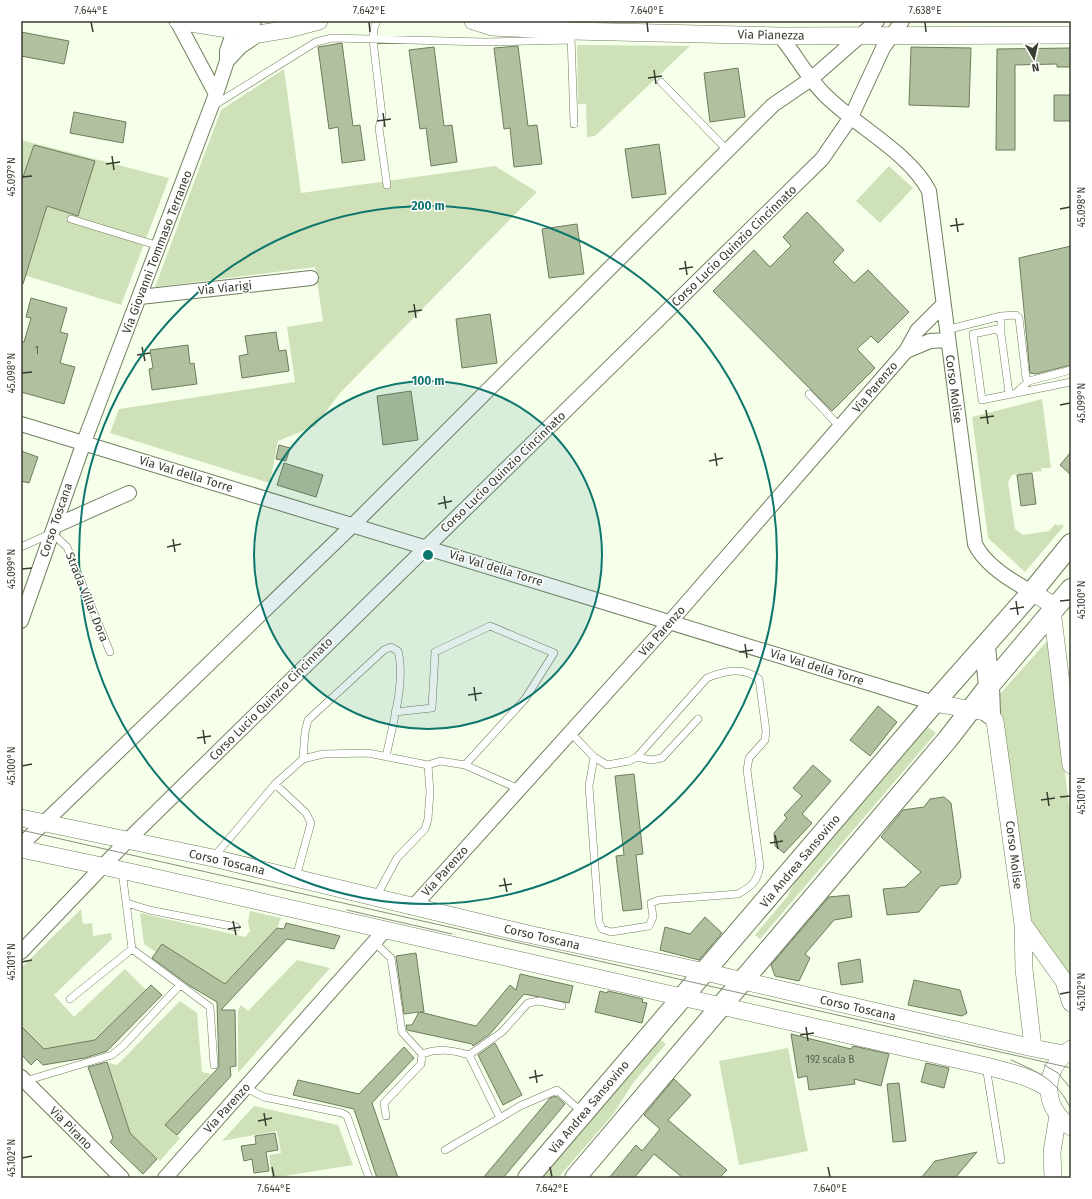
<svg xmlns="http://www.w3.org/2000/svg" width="1092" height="1199" viewBox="0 0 1092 1199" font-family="'Fira Sans',sans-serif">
  <rect width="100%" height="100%" fill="#f5ffea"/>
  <path fill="#cfe1b8" d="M 577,45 L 690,46 L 595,136 L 587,137 L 586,104 L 578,104 Z
    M 284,69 L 301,193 L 495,166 L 537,192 L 340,393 L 315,426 L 278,441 L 270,483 L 110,433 L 119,409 L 295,382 L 287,327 L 323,321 L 315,267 L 155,287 L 221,110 Z
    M 21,140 L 169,178 L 121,305 L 21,274 Z
    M 889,166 L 913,188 L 880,223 L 856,201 Z
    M 1042,399 L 1051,468 L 1041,468 L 1042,471 L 1012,475 L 1008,482 L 1015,529 L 1023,535 L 1049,531 L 1055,524 L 1059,526 L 1061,524 L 1064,526 L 1025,572 L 988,538 L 972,417 Z
    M 1048,640 L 1071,821 L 1071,979 L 1027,924 L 998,696 Z
    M 925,725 L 936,733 L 760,939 L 755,935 L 787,897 L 798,876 Z
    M 81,909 L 83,924 L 92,923 L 93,936 L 111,933 L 112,939 L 54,995 L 74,1017 L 125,969 L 146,990 L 95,1040 L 44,1049 L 21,1026 L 21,968 Z
    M 250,911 L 281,918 L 277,928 L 225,984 L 162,944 L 156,952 L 144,944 L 140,913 L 245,937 L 250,931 L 248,922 Z
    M 297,960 L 330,968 L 238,1073 L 238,1010 L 241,1005 L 248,1011 Z
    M 180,1001 L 197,1013 L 202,1072 L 211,1074 L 166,1125 L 180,1138 L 160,1161 L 130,1133 L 108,1063 L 117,1065 Z
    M 659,1039 L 666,1044 L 633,1083 L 614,1113 L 558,1178 L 541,1178 Z
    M 788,1048 L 808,1151 L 739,1165 L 719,1061 Z
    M 254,1106 L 338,1125 L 353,1165 L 272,1178 L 269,1155 L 281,1153 L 277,1131 L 222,1141 Z"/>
  <path fill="#b1c09f" stroke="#6e7c5c" d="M 21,32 L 69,41 L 64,64 L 21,56 Z
    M 342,43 L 353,126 L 360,125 L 365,160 L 342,163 L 338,127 L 329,129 L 318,47 Z
    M 518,46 L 528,126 L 537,125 L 542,164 L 514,167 L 510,128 L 504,129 L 494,48 Z
    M 434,47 L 444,126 L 452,125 L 457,162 L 431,166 L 426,128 L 420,129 L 409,50 Z
    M 911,47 L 971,48 L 969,107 L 909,105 Z
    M 1071,48 L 1071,67 L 1057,67 L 1057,64 L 1015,65 L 1015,150 L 996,150 L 997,49 Z
    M 738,68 L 745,117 L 710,122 L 704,73 Z
    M 1054,95 L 1071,95 L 1071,121 L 1054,121 Z
    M 74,112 L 126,122 L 123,143 L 70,133 Z
    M 659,144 L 666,194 L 632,198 L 625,149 Z
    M 34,145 L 95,161 L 78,216 L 47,206 L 23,284 L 21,284 L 21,183 Z
    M 807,212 L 844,250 L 833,262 L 854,283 L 868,270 L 909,312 L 878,343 L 871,336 L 857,349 L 875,368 L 832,411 L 713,291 L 754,250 L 770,267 L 791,246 L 783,237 Z
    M 577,224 L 584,274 L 549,278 L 542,229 Z
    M 1071,246 L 1071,365 L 1036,374 L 1030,373 L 1019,258 Z
    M 31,298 L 67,308 L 60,332 L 68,334 L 60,363 L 75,367 L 64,404 L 21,392 L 21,341 L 24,342 L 31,318 L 26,317 Z
    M 490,314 L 497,363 L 462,368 L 456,319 Z
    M 276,332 L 279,351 L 286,350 L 289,371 L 242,378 L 239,356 L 248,354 L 245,336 Z
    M 188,345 L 190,364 L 194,363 L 197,384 L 152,390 L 149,369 L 153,368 L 150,350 Z
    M 411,391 L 418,440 L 383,445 L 377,396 Z
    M 279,445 L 290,448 L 286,461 L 276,459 Z
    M 21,451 L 38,457 L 29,483 L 21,481 Z
    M 1071,452 L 1071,475 L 1060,465 Z
    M 284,463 L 323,475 L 316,497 L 277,485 Z
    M 1032,473 L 1036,504 L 1021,506 L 1017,475 Z
    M 878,706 L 897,722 L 870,756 L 850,740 Z
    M 813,765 L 831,781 L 802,814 L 812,823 L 784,853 L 775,846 L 774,833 L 787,818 L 784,815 L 802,796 L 793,788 Z
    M 634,774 L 643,854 L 636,855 L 642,909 L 623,911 L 616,856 L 624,855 L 615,776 Z
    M 944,797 L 951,803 L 961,877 L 957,884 L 940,886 L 919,912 L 887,915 L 883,889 L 905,887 L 921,872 L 881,837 L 903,810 L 924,807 L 930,799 Z
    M 849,895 L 852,917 L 834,920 L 805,954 L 810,958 L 799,981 L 775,976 L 771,965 L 829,897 Z
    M 705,917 L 722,933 L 699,960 L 660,950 L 665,927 L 690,934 Z
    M 286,923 L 340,936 L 334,949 L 287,939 L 221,1010 L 235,1010 L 236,1066 L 230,1067 L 231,1076 L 177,1135 L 165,1125 L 219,1067 L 217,1002 L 190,986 L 152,958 L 162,944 L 225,984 L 277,928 L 284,929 Z
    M 416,953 L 424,1012 L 420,1012 L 476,1026 L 510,985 L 516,990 L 520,974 L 573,986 L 569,1003 L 524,994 L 490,1034 L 473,1046 L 472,1044 L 407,1030 L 406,1025 L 412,1025 L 419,1012 L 404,1014 L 396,956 Z
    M 860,959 L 863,982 L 841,985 L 838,963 Z
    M 914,980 L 960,990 L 967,1013 L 962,1016 L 908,1005 Z
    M 151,985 L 162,995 L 107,1051 L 85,1058 L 43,1065 L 37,1059 L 31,1065 L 21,1054 L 21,1026 L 44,1049 L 95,1040 Z
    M 600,991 L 607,993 L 608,991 L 643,999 L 642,1002 L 647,1003 L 642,1023 L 595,1012 Z
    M 791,1034 L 851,1049 L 853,1046 L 889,1054 L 881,1086 L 854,1079 L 855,1084 L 809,1090 L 807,1076 L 798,1078 Z
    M 495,1043 L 522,1095 L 503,1105 L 478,1055 Z
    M 404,1047 L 414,1058 L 372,1103 L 398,1178 L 377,1178 L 354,1109 L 293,1095 L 298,1080 L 359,1094 Z
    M 107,1062 L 130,1133 L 157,1159 L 143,1174 L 110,1142 L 113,1138 L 88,1067 Z
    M 926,1063 L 949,1068 L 944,1088 L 921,1082 Z
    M 674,1079 L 691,1095 L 668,1120 L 727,1170 L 719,1178 L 683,1178 L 654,1154 L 634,1178 L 609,1178 L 636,1145 L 642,1151 L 660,1129 L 644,1115 Z
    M 899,1083 L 906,1141 L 893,1142 L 887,1084 Z
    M 556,1096 L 565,1104 L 503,1178 L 483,1178 L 550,1098 Z
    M 275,1133 L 278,1150 L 266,1152 L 269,1171 L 254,1173 L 252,1159 L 244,1161 L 241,1146 L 256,1144 L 255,1136 Z
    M 977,1152 L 955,1178 L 921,1178 L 935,1161 Z"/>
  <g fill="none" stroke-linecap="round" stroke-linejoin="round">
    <g stroke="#707e5e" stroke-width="8">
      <path id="service" d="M 377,21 L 374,28 L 373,40 L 382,116 L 379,128 L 387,185
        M 571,36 L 574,124
        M 661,82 L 728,151
        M 213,106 L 303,50 L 316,42 L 332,38 L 485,42 L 571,40
        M 71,219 L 159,246
        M 1001,316 L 1001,334 L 1009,393
        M 946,330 L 1001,316 L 1016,315 L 1019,318 L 1026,378 L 1029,381
        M 1001,334 L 997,329 L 973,334 L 982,400 L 1071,382
        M 1018,391 L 1029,381 L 1071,370
        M 809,394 L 840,427
        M 21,547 L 52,533 L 67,547 L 110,652
        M 395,712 L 432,708 L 435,652 L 490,626 L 554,653 L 525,699 L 465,765 L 519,789
        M 570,732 L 594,757 L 589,786 L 599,922 L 602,929 L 611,932 L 649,926 L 653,917 L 651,903 L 659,900 L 738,894 C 752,886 757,882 760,866 L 747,770 L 749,758 L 765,740 L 766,731 L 759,679 C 743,666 724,671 707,678 L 637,757 L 629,761 L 607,765 L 594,757
        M 637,757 L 651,760 L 662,758 L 698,719
        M 303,759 L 305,732 L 308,720 L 384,650 L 391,647 L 398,651 C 406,682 392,726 386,757
        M 428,765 L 440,761 L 465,765
        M 275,784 L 306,813 L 311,823 L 296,877
        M 213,858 L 275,784 L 303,759 L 323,754 L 368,753 L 428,765 L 430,792 L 428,819 L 425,829 L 397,858 L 376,897
        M 127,903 L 149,910 L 236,927
        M 374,942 L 391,958 L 402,1032 L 422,1054 L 421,1064 L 384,1103 L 386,1116
        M 132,949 L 210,1007 L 214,1065
        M 70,999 L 132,949 L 122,871
        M 422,1054 C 439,1048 452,1050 469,1055 L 500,1118 L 520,1106 L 557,1090 L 583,1113
        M 469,1055 L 502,1032 L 528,1003 L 539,1001 L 562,1006
        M 986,1066 L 1001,1160
        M 25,1081 L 112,1055 L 123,1046 L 180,985
        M 246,1088 L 264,1097 L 342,1113 L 347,1116 L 369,1178
        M 445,1150 L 500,1118"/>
    </g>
    <g stroke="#707e5e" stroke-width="16">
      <path id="minor" d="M 177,21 L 216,94
        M 780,36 C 796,55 807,77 824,94 C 854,125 910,153 929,191 L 975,544 C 985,565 1011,581 1032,592
        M 227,61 L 240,47 L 259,34
        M 140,297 L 311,278
        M 906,351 L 930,341 L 948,340
        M 21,424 L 934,703
        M 55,526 L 129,493
        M 21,621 L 84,442 L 216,94 L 227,61 L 227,51 L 234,31 L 242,22 L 254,21
        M 21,845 L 353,525 L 773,105 L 811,79 L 877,21
        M 413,907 L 670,622 L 906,351 L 917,331 L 943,305
        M 21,952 L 127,841 L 822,159 L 851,117 L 883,48 L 902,21
        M 21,1077 L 122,1178
        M 165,1178 L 385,930"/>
    </g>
    <g stroke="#707e5e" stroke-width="18">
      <path id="tertiary" d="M 178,21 L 259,34 L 289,29 L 319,21
        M 473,21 L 492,27 L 571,31 L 780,36 L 1071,35
        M 1032,592 L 1048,602 L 1052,610 L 1071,765
        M 934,703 L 985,712 L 990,714 L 995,721 L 1023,924 L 1064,981 L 1071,1003
        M 21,818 L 213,858 L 528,934 L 705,972 L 1033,1048 L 1064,1054
        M 21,849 L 130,872 L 986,1066 C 1008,1072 1030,1076 1049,1089
        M 1023,924 L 1024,969 L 1033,1048
        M 1071,1049 C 1042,1070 1041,1106 1071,1127
        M 1053,1178 L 1052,1152 L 1058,1115"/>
    </g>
    <g stroke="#707e5e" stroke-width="22">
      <path id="secondary" d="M 985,647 L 989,686 L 990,714
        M 528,1178 L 934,703 L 1032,592 L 1071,544
        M 575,1178 L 948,739 L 989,686 L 1071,589"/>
    </g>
    <use href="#service" stroke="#fff" stroke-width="7"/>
    <use href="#minor" stroke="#fff" stroke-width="14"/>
    <use href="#tertiary" stroke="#fff" stroke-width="17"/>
    <use href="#secondary" stroke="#fff" stroke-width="20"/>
    <path stroke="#89907f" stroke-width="1" d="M 21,830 L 1071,1068
      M 347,910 L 452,934
      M 1011,1060 C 1040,1073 1056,1079 1071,1109
      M 1044,1065 L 1058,1073 L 1071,1089"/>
  </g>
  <path fill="none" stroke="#373d2f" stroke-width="1.5" d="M 91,22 L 93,32M 369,22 L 370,32M 647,22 L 648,32M 925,22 L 926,32M 654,70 L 656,84M 648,78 L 662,76M 383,113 L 385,127M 377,121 L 391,119M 112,156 L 114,170M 106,164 L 120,162M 22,177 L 32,176M 1060,209 L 1070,207M 956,218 L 958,232M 950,226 L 964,224M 685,261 L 687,275M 679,269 L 693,267M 414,304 L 416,318M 408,312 L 422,310M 142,347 L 145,361M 137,355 L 150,353M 22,373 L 32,372M 1060,405 L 1070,403M 986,410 L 988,424M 980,418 L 994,416M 715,453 L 717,466M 709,461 L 723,458M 444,496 L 446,509M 438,504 L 452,501M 173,539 L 175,552M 167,547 L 181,544M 22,569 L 32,568M 1016,601 L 1018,615M 1060,601 L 1070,600M 1010,609 L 1024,607M 745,644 L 747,658M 739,652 L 753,650M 474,687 L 476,701M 468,695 L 482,693M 203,730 L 205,744M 197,738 L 211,736M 22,766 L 32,764M 1047,792 L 1049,806M 1060,797 L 1070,796M 1041,800 L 1055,798M 775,835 L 778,849M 770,843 L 783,841M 504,878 L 507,892M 499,886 L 512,884M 233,921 L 236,935M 228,929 L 241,927M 22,962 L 32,960M 1060,994 L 1070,992M 806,1027 L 808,1041M 800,1035 L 814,1033M 535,1070 L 537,1083M 529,1078 L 543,1075M 264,1113 L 266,1126M 258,1121 L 272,1118M 22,1158 L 32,1156M 272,1167 L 274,1177M 550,1167 L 552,1177M 828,1167 L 830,1177"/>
  <circle cx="428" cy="555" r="174" fill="#0f766e" fill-opacity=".12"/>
  <g fill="none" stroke="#0f766e" stroke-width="2">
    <circle cx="428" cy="555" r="174"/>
    <circle cx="428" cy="555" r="349"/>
  </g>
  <g text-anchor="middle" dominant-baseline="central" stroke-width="3" stroke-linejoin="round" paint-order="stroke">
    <g font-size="10" fill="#565e4b">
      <text x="37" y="351">1</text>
      <text x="830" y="1060">192 scala B</text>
    </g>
    <g font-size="12" fill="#373d2f" stroke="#fff">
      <text transform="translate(771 35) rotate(1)">Via Pianezza</text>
      <text transform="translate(734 246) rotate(-44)">Corso Lucio Quinzio Cincinnato</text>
      <text transform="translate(157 252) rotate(-69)">Via Giovanni Tommaso Terraneo</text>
      <text transform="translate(225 288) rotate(-6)">Via Viarigi</text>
      <text transform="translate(875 387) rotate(-50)">Via Parenzo</text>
      <text transform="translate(954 389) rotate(83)">Corso Molise</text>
      <text transform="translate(503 472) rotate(-44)">Corso Lucio Quinzio Cincinnato</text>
      <text transform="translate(186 474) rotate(17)">Via Val della Torre</text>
      <text transform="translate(56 520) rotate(-71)">Corso Toscana</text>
      <text transform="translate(496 568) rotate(17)">Via Val della Torre</text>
      <text transform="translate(87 597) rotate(68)">Strada Villar Dora</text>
      <text transform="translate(662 631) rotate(-48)">Via Parenzo</text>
      <text transform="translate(817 667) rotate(17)">Via Val della Torre</text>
      <text transform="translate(271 699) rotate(-45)">Corso Lucio Quinzio Cincinnato</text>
      <text transform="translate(1014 855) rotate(83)">Corso Molise</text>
      <text transform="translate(800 861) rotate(-50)">Via Andrea Sansovino</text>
      <text transform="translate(227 862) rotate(13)">Corso Toscana</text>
      <text transform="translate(445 871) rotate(-48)">Via Parenzo</text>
      <text transform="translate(542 937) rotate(13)">Corso Toscana</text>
      <text transform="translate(858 1008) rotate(13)">Corso Toscana</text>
      <text transform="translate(589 1107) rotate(-50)">Via Andrea Sansovino</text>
      <text transform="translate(227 1108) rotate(-48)">Via Parenzo</text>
      <text transform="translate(71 1128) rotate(45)">Via Pirano</text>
    </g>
  </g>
  <circle cx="428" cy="555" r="6" fill="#0f766e" stroke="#fff" stroke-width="2"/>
  <g font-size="12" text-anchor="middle" font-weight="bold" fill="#0f766e" stroke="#fff" stroke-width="3" stroke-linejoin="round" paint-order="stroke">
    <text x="428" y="210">200 m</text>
    <text x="428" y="385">100 m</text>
  </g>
  <rect width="1092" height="1199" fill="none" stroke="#ffffff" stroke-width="44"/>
  <g transform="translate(1034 58) rotate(171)" stroke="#ffffff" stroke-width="3" paint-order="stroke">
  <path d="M0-3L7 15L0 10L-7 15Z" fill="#373d2f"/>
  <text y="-6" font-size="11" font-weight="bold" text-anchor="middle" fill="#373d2f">N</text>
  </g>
  <rect x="22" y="22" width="1048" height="1155" fill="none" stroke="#373d2f" stroke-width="1.5"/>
  <g font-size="10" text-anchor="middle" fill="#373d2f">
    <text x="91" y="14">7.644°E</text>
    <text x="369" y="14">7.642°E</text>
    <text x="647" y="14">7.640°E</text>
    <text x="925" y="14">7.638°E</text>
    <text transform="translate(11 177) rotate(-90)" y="4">45.097°N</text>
    <text transform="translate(1081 207) rotate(-90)" y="4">45.098°N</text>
    <text transform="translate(11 373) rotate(-90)" y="4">45.098°N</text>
    <text transform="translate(1081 403) rotate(-90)" y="4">45.099°N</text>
    <text transform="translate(11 569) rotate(-90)" y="4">45.099°N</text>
    <text transform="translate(1081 600) rotate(-90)" y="4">45.100°N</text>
    <text transform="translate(11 766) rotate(-90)" y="4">45.100°N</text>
    <text transform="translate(1081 796) rotate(-90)" y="4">45.101°N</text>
    <text transform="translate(11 962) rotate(-90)" y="4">45.101°N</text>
    <text transform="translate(1081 992) rotate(-90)" y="4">45.102°N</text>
    <text transform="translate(11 1158) rotate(-90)" y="4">45.102°N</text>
    <text x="274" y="1192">7.644°E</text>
    <text x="552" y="1192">7.642°E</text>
    <text x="830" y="1192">7.640°E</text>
  </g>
</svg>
